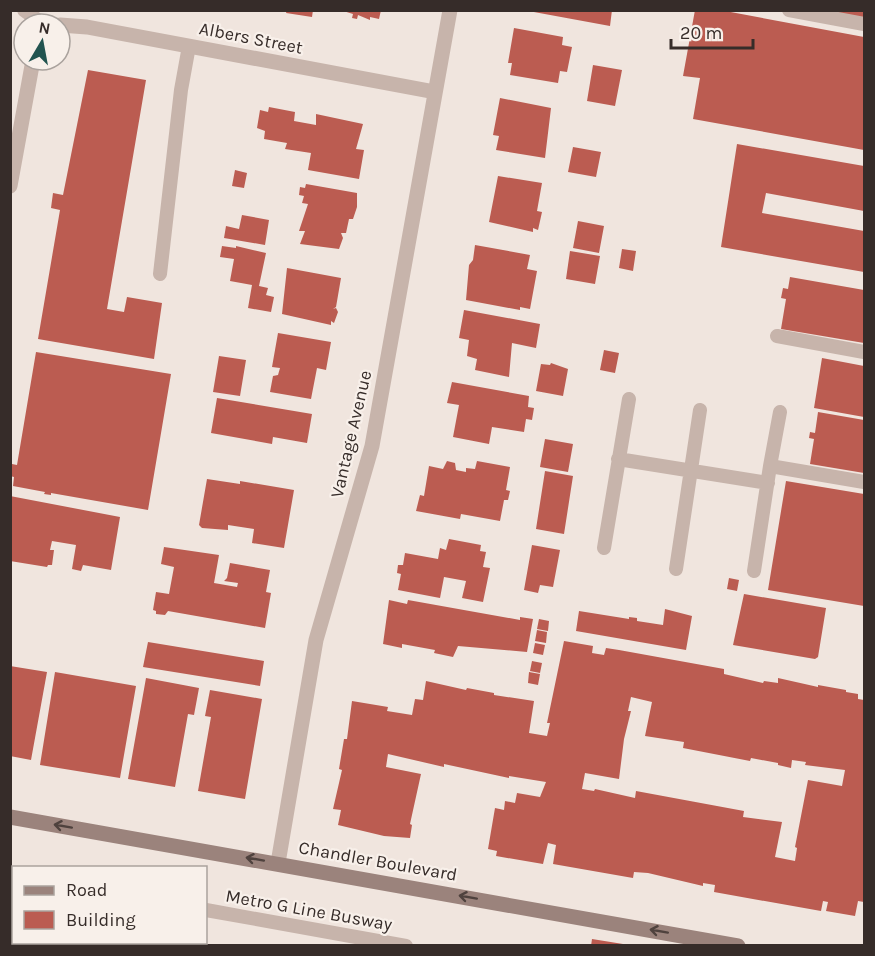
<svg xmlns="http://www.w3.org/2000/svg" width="875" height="956" viewBox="0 0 875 956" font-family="Karla,sans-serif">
  <rect width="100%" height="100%" fill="#f0e5de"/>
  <path fill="#bb5c51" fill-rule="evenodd" d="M 287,10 L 313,10 L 312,17 L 286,13 Z
    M 340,10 L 381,10 L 379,19 L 370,17 L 370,20 L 358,15 L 357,19 L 352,18 L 353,14 Z
    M 523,10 L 612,10 L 610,26 Z
    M 695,10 L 720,10 L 864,37 L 864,150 L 693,119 L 700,78 L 683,76 Z
    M 820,10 L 864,10 L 864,19 Z
    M 514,28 L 563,37 L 562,45 L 572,47 L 567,72 L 560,71 L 558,83 L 510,75 L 512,63 L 508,63 Z
    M 593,65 L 622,70 L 615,106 L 587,101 Z
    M 88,70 L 146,80 L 107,309 L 124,312 L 127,297 L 162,303 L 154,359 L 38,339 L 60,210 L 51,208 L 53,193 L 63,195 Z
    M 500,98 L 551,108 L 545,158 L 496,150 L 499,136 L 493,135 Z
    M 269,107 L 295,112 L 294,121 L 316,125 L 316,114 L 363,124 L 356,149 L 364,150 L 359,179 L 308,170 L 311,153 L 285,149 L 287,143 L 264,139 L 265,131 L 257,128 L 260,110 L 268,112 Z
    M 737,144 L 864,166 L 864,211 L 766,193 L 762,213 L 864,231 L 864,272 L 721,247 Z
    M 573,147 L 601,152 L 596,177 L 568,172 Z
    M 235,170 L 247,173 L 244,188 L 232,186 Z
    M 498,176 L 542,183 L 537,211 L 542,212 L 538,230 L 533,228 L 533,232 L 489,222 Z
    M 306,184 L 357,193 L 357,207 L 353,219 L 349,219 L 346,233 L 341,233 L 343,238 L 339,249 L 300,244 L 305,231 L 299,231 L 308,204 L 302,203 L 304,196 L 299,195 L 300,187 L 305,188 Z
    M 242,215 L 269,220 L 265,245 L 224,238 L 226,226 L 239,229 Z
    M 578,221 L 604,226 L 599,253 L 573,248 Z
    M 475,245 L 530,255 L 527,269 L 537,271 L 530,309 L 520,307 L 520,310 L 466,300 L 469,265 L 473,260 Z
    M 222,246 L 236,248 L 236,246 L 266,253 L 259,286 L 268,288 L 266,295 L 274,297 L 271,312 L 248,308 L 252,285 L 230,281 L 234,259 L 220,257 Z
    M 622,249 L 636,251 L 633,271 L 619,268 Z
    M 570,251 L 600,256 L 595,284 L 566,279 Z
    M 287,268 L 341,278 L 336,307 L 333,309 L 336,308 L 338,312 L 334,323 L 331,321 L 331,325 L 282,314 Z
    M 790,277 L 864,290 L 864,343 L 781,329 L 786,299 L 781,298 L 783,288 L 788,289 Z
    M 464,310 L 540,324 L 536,348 L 512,343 L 509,377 L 475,370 L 477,359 L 467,356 L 469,340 L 459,338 Z
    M 278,333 L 331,342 L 326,370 L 317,368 L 311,399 L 270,392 L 273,376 L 278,375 L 280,368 L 272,367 Z
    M 604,350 L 619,353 L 615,373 L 600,370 Z
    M 36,352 L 171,374 L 148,510 L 51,493 L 51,495 L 44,494 L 45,492 L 13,486 L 14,477 L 10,476 L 10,471 L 12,464 L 17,465 Z
    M 219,356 L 246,360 L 240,396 L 213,392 Z
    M 822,358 L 864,366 L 864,417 L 814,408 Z
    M 551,363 L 568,369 L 563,396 L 536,391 L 541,364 L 550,365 Z
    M 452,382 L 529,396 L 528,407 L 534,408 L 532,420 L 526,419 L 524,432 L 492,427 L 489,444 L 453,437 L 459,405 L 447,403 Z
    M 217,398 L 312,414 L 307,443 L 273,437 L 272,444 L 211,433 Z
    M 818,412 L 864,420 L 864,473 L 810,464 L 814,439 L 809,438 L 810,432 L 815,433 Z
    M 545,439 L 573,444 L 568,472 L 540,467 Z
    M 447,461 L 455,463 L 456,470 L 466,472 L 466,468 L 475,469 L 477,461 L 510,467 L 506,490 L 510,491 L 508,500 L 504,500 L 500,521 L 461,514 L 460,519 L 416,511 L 420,495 L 424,496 L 429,466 L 443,469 Z
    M 545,471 L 573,476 L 564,534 L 536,529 Z
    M 207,479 L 240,484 L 240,481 L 294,490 L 284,548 L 252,543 L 254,529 L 228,525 L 228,530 L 202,528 L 199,525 Z
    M 786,481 L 864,494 L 864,606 L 768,590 Z
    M 10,496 L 120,517 L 111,570 L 83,565 L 81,571 L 72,569 L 76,545 L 52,541 L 50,550 L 54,550 L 52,565 L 48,565 L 47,567 L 10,561 Z
    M 449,539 L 481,545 L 480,551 L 486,552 L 483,567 L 490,568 L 483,602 L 462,598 L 466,581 L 444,577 L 440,598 L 398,590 L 401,574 L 397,573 L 398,565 L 403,565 L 405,553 L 438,559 L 440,548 L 446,550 Z
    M 532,545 L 560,550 L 553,587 L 540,585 L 538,593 L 524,590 Z
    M 164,547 L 219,555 L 214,583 L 237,587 L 238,583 L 224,581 L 227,578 L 230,563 L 270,570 L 266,592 L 271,593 L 265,628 L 168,611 L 165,615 L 156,614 L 156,611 L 153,610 L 156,592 L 169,594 L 174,567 L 161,564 Z
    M 729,578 L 739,580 L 737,591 L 727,589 Z
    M 744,594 L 826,608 L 818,657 L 815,659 L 733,645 Z
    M 389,600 L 407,604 L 408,600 L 520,620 L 520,617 L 533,619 L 527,652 L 458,646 L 453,657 L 434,653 L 435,650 L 402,644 L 402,648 L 383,644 Z
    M 665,609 L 692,616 L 686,650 L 576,631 L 579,611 L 629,619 L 629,617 L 637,618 L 637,621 L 663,625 Z
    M 539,619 L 549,621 L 548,631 L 537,629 Z
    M 537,630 L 547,632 L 546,643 L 535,641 Z
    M 564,641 L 593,646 L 592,653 L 604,655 L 606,648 L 619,650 L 724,669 L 724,674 L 763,683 L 764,681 L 778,683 L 778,678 L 818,687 L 818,685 L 846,690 L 846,692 L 858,694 L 858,699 L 864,700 L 864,902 L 858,901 L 855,916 L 826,911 L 828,902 L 823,901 L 821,911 L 714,892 L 715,885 L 703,883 L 703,886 L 648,873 L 634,872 L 633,878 L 553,864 L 556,845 L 548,843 L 543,864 L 496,856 L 497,851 L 488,849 L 495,808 L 504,810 L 505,801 L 515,803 L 517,793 L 540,797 L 546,782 L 509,776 L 509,778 L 444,764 L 444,767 L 388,754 L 386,767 L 421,774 L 410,824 L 412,825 L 410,838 L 384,836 L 338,825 L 341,810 L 333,809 L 342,770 L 339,769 L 344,739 L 347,739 L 352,701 L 388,707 L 387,711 L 412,715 L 415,699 L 423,700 L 426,681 L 466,690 L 467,688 L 494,693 L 494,695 L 534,701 L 529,733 L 547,736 L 550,723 L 547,723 ZM 631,697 L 652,702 L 645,736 L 684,742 L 683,748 L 750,761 L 751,758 L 778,763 L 778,765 L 791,768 L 792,760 L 806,762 L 805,765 L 845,770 L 842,786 L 808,780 L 795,847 L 797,848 L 795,861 L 775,857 L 782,822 L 743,817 L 744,811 L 636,791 L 635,798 L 595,789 L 594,791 L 582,789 L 585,773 L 619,779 L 624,739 L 631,711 L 628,711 Z
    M 148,642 L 264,661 L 260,686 L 143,667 Z
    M 535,643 L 545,645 L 543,655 L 533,653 Z
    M 532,661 L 542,663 L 540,673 L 530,671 Z
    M 10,666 L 47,672 L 31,760 L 10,756 Z
    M 55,672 L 136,686 L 120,778 L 40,765 Z
    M 529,672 L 540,674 L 538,685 L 528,683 Z
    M 146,678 L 199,688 L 194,715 L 188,714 L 175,787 L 128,779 Z
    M 210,690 L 262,699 L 245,799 L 198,791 L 211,717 L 205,716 Z
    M 592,939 L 623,944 L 623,946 L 591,946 Z"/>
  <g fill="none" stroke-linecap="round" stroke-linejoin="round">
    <path stroke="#c7b4ab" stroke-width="14" d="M 24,10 L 43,24
      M 789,10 L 864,24
      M 160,274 L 181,90 L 189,46
      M 777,336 L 864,352
      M 618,459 L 768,483
      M 770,466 L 780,412
      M 604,548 L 629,399
      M 676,569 L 700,410
      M 754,571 L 770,466 L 864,482
      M 10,876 L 14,877
      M 206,910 L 406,946"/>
    <path stroke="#c7b4ab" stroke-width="15" d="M 60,25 L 87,27 L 435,92
      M 10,186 L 33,60
      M 278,863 L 316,640 L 372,446 L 450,10"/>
    <path stroke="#9b837c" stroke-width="15" d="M 10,817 L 738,946
      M 10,937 L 14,937
      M 43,942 L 60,946"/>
  </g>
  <defs><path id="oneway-shaft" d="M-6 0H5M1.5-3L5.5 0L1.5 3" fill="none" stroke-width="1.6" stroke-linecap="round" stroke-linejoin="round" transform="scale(1.5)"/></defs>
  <g stroke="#4f423e">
    <use href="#oneway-shaft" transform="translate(63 826) rotate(-170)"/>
    <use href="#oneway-shaft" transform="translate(255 859) rotate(-170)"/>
    <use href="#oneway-shaft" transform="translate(468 897) rotate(-170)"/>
    <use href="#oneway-shaft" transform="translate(659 931) rotate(-170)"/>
  </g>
  <g text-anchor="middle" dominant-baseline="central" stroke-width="4.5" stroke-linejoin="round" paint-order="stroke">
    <g font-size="18" fill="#362c29" stroke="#f8f0ea">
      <text transform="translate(251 38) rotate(11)">Albers Street</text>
      <text transform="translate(351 434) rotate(-77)">Vantage Avenue</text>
      <text transform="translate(378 861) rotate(10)">Chandler Boulevard</text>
      <text transform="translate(309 910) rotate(10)">Metro G Line Busway</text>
    </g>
  </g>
  <rect width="875" height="956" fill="none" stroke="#362c29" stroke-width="24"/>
  <rect x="12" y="866" width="195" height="78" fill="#f8f0ea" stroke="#aaa29d" stroke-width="1.5"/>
  <rect x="24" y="886" width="30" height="9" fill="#9b837c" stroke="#aaa29d" stroke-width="1.5"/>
  <text x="66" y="896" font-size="18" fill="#362c29">Road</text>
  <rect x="24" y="911" width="30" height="18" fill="#bb5c51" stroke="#aaa29d" stroke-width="1.5"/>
  <text x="66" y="926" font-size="18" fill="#362c29">Building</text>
  <g transform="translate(42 42) rotate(10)"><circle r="28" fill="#f8f0ea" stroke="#aaa29d" stroke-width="1.5"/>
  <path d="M0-4.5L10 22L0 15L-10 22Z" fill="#225450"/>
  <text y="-9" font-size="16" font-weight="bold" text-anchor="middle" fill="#362c29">N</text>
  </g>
  <path d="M671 39v9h82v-9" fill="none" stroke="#362c29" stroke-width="3"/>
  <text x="680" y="39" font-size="18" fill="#362c29" stroke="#f8f0ea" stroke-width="4.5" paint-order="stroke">20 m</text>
</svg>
